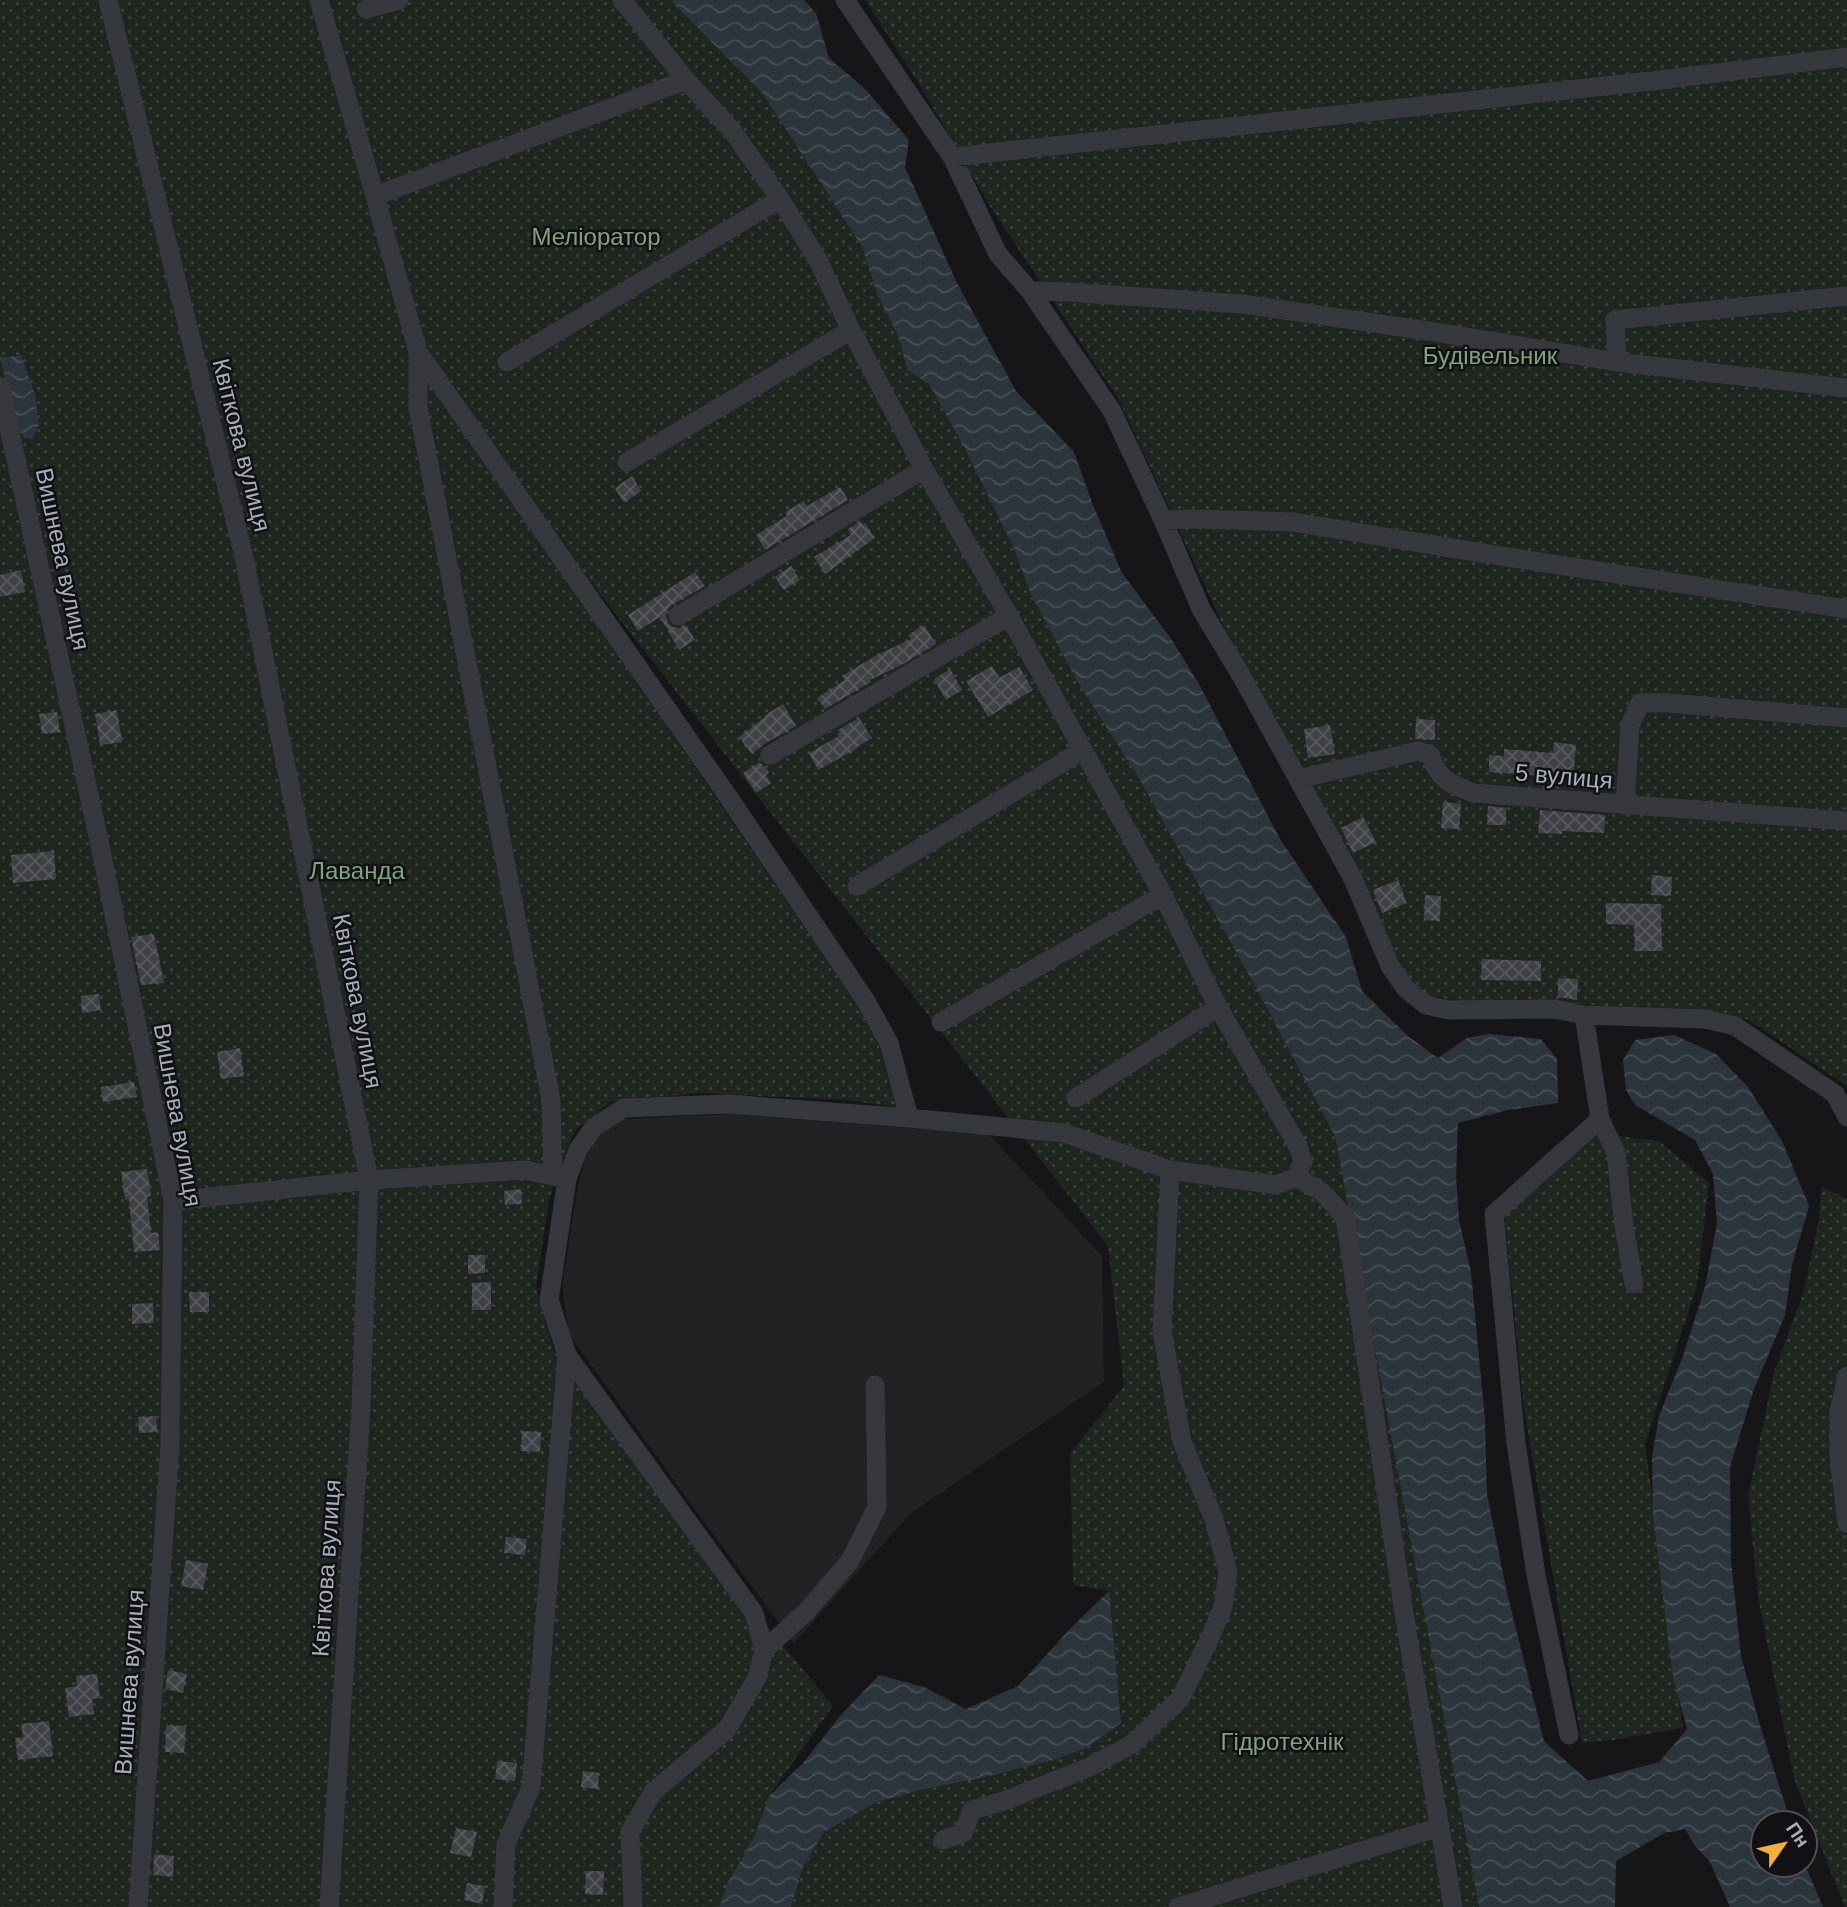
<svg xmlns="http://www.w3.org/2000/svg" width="1847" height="1907" viewBox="0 0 1847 1907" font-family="Arial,sans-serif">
  <defs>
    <pattern id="garden-dots" width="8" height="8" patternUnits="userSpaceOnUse" patternTransform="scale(1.75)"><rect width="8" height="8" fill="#1e261f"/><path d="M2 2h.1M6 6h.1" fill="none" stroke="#3c433d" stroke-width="1.8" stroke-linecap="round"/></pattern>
    <pattern id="water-waves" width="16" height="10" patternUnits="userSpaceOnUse" patternTransform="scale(1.75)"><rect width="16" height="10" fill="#2c353c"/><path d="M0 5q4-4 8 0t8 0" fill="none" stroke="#485056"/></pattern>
    <pattern id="building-cross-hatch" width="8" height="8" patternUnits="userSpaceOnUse" patternTransform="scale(1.75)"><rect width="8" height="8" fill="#404145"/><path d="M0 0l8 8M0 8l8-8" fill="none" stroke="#595a5e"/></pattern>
  </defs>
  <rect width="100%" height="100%" fill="#161618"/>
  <path fill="#222225" d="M 731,1114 L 989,1134 L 1102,1256 L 1104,1382 L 911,1513 L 794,1643 L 691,1504 L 569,1334 L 562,1286 L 578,1185 L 585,1159 L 600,1132 L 624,1119 Z"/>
  <path fill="url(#garden-dots)" d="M 0,0 L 670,0 L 763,94 L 862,247 L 877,294 L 899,338 L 907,370 L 929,384 L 964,447 L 1014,549 L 1031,595 L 1077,681 L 1137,775 L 1254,984 L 1335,1136 L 1479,1907 L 791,1907 L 803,1867 L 824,1832 L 877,1802 L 921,1790 L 1109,1591 L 1073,1585 L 1070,1453 L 1124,1386 L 1108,1246 L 410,350 L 874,1029 L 896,1107 L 848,1100 L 700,1093 L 612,1101 L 574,1131 L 549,1200 L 536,1288 L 553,1349 L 676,1517 L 833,1706 L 769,1796 L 755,1835 L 728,1882 L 719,1907 L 0,1907 Z
    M 865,0 L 1847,0 L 1847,1086 L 1747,1019 L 1524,999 L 1474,1003 L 1422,995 L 1394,960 L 1235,651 L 1119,400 L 991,208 L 918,82 Z
    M 1594,1133 L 1659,1141 L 1709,1183 L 1697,1286 L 1645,1444 L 1683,1728 L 1613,1740 L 1582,1743 L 1524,1408 L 1504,1213 Z
    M 1821,1187 L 1847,1198 L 1847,1907 L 1845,1907 L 1794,1779 L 1758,1597 L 1748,1496 L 1774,1372 L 1803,1294 L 1819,1219 Z"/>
  <path fill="url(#water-waves)" d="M 670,0 L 804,0 L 816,13 L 829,58 L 866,90 L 909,140 L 905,167 L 956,281 L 1016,391 L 1074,452 L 1093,505 L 1122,573 L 1172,640 L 1199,684 L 1280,839 L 1346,937 L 1362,991 L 1409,1037 L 1438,1058 L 1467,1038 L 1488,1034 L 1541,1039 L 1557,1059 L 1558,1103 L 1508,1110 L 1458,1123 L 1456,1176 L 1459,1220 L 1471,1272 L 1485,1420 L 1487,1494 L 1507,1593 L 1544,1741 L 1588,1781 L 1659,1762 L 1687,1729 L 1673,1677 L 1661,1581 L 1653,1516 L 1652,1457 L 1659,1416 L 1683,1356 L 1705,1287 L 1717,1223 L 1713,1174 L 1695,1140 L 1635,1105 L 1626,1090 L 1623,1060 L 1635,1040 L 1674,1035 L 1716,1054 L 1748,1087 L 1782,1141 L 1809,1206 L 1792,1265 L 1785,1315 L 1754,1389 L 1730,1467 L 1731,1560 L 1741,1656 L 1761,1729 L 1791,1823 L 1763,1823 L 1763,1865 L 1805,1865 L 1823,1907 L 1730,1907 L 1710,1862 L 1693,1843 L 1685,1829 L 1664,1833 L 1616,1861 L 1615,1907 L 1479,1907 L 1335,1136 L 1254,984 L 1137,775 L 1077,681 L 1031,595 L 1014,549 L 964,447 L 929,384 L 907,370 L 899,338 L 877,294 L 862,247 L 763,94 Z
    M 21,355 L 35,395 L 39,425 L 32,438 L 24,438 L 18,428 L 0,358 Z
    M 1109,1591 L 1121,1723 L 1086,1748 L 1057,1759 L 989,1776 L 921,1790 L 877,1802 L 824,1832 L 803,1867 L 791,1907 L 719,1907 L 728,1882 L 755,1835 L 769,1796 L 804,1762 L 841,1715 L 879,1675 L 924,1687 L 966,1709 L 1018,1686 L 1069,1630 Z"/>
  <path fill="url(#building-cross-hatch)" d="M 632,476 L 641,491 L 624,503 L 615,488 Z
    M 840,487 L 848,500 L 765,550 L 756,535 L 787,516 L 785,512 L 804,501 L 807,506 Z
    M 861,521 L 863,525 L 865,523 L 875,538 L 825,574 L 814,557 L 851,535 L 848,529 Z
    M 791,566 L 800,580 L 784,590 L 775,577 Z
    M 21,570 L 25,592 L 0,597 L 0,575 Z
    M 695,572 L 705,586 L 672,605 L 668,609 L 666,616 L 668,623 L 673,627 L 679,628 L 686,625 L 695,640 L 679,650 L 660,617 L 638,631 L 628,615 Z
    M 924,625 L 936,644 L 903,664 L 870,680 L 871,682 L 825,709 L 817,698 L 845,680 L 842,676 L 875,656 L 911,639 L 908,635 Z
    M 992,666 L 999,678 L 1019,667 L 1033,690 L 988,717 L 966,681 Z
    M 950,669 L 962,690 L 946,700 L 934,679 Z
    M 783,704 L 796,726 L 764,744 L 752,754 L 739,737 L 765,717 L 764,716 Z
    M 117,710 L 122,742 L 100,745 L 95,714 Z
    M 57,712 L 60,732 L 42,734 L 39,714 Z
    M 859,718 L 872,738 L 857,747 L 858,748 L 818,770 L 809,753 L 839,736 L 837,734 L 840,733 L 838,730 Z
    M 1416,719 L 1435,720 L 1435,740 L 1415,739 Z
    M 1330,725 L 1335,754 L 1308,758 L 1304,729 Z
    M 1554,742 L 1576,745 L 1573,778 L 1489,772 L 1489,755 L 1504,756 L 1504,749 L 1553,753 Z
    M 760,762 L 769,772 L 766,775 L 771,783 L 756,793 L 743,773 Z
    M 1443,802 L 1461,804 L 1459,829 L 1441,828 Z
    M 1488,806 L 1506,808 L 1506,825 L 1487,825 Z
    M 1540,810 L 1605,815 L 1604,833 L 1562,831 L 1562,834 L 1538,833 Z
    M 1363,817 L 1376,842 L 1353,853 L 1341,828 Z
    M 54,851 L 56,879 L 13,883 L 11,855 Z
    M 1652,875 L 1672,877 L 1671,896 L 1651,895 Z
    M 1398,880 L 1407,903 L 1382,913 L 1373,890 Z
    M 1425,895 L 1441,896 L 1440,921 L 1424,920 Z
    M 1606,903 L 1661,904 L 1662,951 L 1635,951 L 1634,925 L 1606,924 Z
    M 154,934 L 164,983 L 141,985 L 131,937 Z
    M 1482,959 L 1541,961 L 1541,981 L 1481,980 Z
    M 1558,978 L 1578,979 L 1577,1000 L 1558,997 Z
    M 99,994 L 101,1010 L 82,1013 L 81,996 Z
    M 240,1048 L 244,1076 L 221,1079 L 217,1052 Z
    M 134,1082 L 137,1097 L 103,1102 L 101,1087 Z
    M 147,1169 L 151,1196 L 147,1197 L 151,1233 L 158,1232 L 160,1250 L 134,1252 L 129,1199 L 125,1200 L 121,1172 Z
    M 521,1189 L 522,1204 L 505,1205 L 504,1191 Z
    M 468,1255 L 485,1255 L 485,1273 L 468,1274 Z
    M 491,1282 L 491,1310 L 472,1310 L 472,1283 Z
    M 189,1292 L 209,1292 L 209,1312 L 190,1312 Z
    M 153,1303 L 154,1323 L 132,1324 L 132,1304 Z
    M 156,1416 L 157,1432 L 139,1433 L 138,1417 Z
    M 522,1431 L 541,1432 L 540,1452 L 521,1451 Z
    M 506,1537 L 527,1539 L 525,1555 L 504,1553 Z
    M 186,1560 L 208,1564 L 203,1590 L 181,1586 Z
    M 168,1670 L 187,1674 L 183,1693 L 165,1689 Z
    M 97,1674 L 100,1698 L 92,1699 L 94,1714 L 69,1717 L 65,1688 L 77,1686 L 76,1676 Z
    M 49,1721 L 53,1756 L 18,1760 L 15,1738 L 23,1737 L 21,1724 Z
    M 166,1725 L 186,1726 L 184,1753 L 165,1752 Z
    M 497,1761 L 517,1763 L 515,1781 L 495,1779 Z
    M 583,1771 L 599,1773 L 598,1789 L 581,1787 Z
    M 456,1828 L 477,1832 L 471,1857 L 450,1853 Z
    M 154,1854 L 174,1856 L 173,1877 L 153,1875 Z
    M 586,1871 L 604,1871 L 603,1895 L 585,1894 Z
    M 467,1883 L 485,1886 L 482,1904 L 464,1900 Z"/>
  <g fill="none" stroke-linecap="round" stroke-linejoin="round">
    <path stroke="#37383d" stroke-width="19" d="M 108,0 L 244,557 L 369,1180 L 361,1406 L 329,1907
      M 319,0 L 375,196 L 418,352 L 727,795 L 866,1001 L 889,1043 L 909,1118
      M 622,0 L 686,80 L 734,133 L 780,199 L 818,260 L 851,330 L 924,469 L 1009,616 L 1163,895 L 1218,1007 L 1298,1146 L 1303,1162 L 1296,1177 L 1276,1185 L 1170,1170 L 1064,1133 L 909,1118 L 727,1104 L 624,1108 L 594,1127 L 578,1150 L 567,1179 L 549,1300 L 567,1355 L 754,1613 L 764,1650 L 757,1678 L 727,1729 L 653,1792 L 630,1832 L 633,1907
      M 845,0 L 952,157 L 998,254 L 1030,291 L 1112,411 L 1163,520 L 1201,609 L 1242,677 L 1353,879 L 1390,966 L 1406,989 L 1426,1005 L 1449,1010 L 1554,1009 L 1584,1015 L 1705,1019 L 1735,1026 L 1835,1094 L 1847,1117
      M 366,9 L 399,0
      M 952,157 L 1651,81 L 1847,57
      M 375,196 L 686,80
      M 1030,291 L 1068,292 L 1243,304 L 1435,332 L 1617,362 L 1847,388
      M 418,352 L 418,407 L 551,1100 L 553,1176
      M 507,362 L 780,199
      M 1617,362 L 1615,320 L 1847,296
      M 0,386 L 98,836 L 173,1201 L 170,1445 L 138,1907
      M 627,462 L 851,330
      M 1163,520 L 1193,519 L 1293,522 L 1513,558 L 1847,609
      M 678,616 L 924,469
      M 770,755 L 1009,616
      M 1298,779 L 1418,751 L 1430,755 C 1439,780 1450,784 1474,793 L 1847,821
      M 1625,805 L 1630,725 L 1640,703 L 1669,703 L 1847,718
      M 857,886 L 1082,751
      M 1584,1015 L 1600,1119 L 1616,1153 L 1624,1226 L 1634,1284
      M 941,1022 L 1163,895
      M 1076,1098 L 1218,1007
      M 1296,1177 L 1322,1192 L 1345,1217 L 1404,1613 L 1453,1907
      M 173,1201 L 369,1180 L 525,1170 L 562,1178
      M 1847,1376 L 1839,1413 L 1839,1457 L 1847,1523
      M 764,1650 L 806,1612 L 850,1561 L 877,1507 L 875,1385
      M 1569,1735 L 1536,1575 L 1516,1443 L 1494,1214 L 1600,1119
      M 943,1840 L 963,1833 L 972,1810 L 1004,1801 L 1087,1768 L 1131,1745 L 1180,1699 L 1209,1640 L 1223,1607 L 1228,1572 L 1214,1519 L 1182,1442 L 1162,1331 L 1170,1170
      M 503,1907 L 506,1844 L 531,1787 L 567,1355
      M 1178,1907 L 1440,1827"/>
  </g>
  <g text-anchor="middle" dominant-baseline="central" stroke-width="5" stroke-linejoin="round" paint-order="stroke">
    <g font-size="24" fill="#7fa381" stroke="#111113">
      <text x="596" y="236">Меліоратор</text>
      <text x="1490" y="355">Будівельник</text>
      <text x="357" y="870">Лаванда</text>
      <text x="1282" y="1741">Гідротехнік</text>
    </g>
    <g font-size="24" fill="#a8adb8" stroke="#111113">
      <text transform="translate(242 445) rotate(76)">Квіткова вулиця</text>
      <text transform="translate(63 559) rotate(78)">Вишнева вулиця</text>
      <text transform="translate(1564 776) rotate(5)">5 вулиця</text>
      <text transform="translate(358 1001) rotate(79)">Квіткова вулиця</text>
      <text transform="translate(178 1115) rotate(80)">Вишнева вулиця</text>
      <text transform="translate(326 1568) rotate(-86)">Квіткова вулиця</text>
      <text transform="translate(129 1682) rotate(-86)">Вишнева вулиця</text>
    </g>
  </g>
  <g transform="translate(1784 1844) rotate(56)"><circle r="33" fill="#111113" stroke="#4d4f55" stroke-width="2"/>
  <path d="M0-5L12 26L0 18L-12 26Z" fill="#f2b134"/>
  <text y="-10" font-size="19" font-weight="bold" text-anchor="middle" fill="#a8adb8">Пн</text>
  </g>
</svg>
